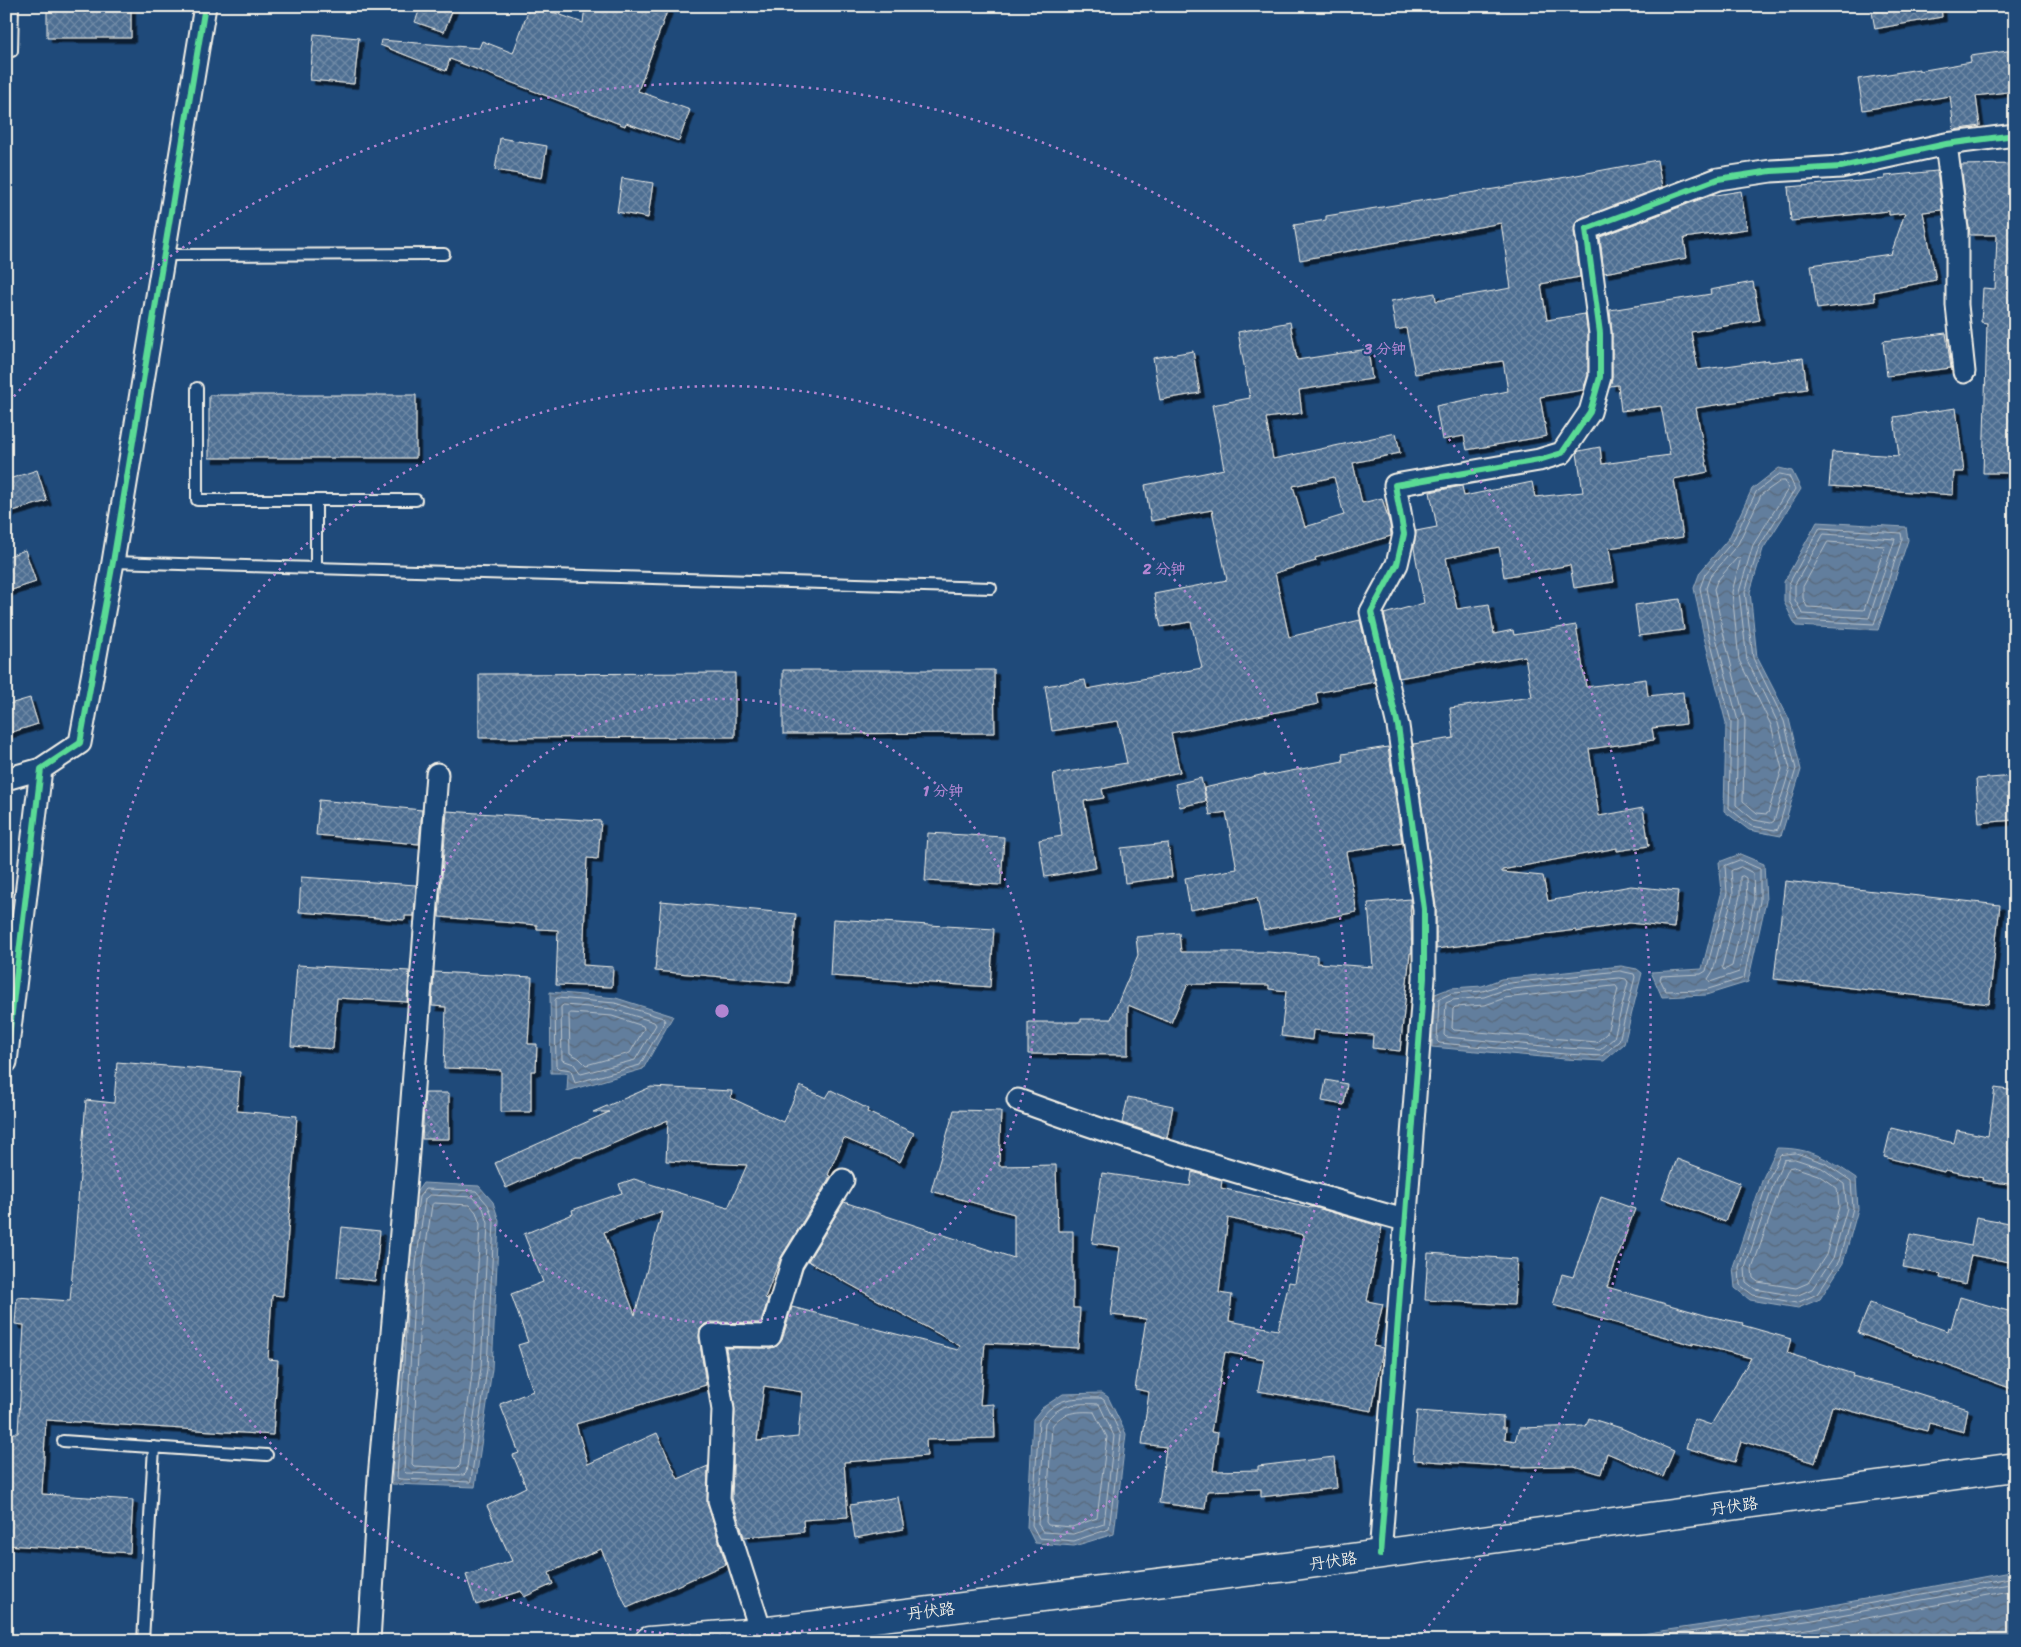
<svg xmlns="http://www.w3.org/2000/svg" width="2021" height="1647" viewBox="0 0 2021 1647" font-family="Sriracha,'LXGW WenKai TC',sans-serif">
  <defs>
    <pattern id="water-waves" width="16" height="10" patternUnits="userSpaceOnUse" patternTransform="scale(1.25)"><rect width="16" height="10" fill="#627e9d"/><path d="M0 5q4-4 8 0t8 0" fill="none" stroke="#58687a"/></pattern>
    <pattern id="building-cross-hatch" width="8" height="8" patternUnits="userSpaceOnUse" patternTransform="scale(1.25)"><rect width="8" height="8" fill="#4d6e92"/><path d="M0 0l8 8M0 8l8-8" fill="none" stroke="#708aa6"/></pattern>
    <filter id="shadow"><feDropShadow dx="4.5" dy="4.5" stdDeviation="0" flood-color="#0009"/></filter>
  </defs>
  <rect width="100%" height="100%" fill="#1f4a7a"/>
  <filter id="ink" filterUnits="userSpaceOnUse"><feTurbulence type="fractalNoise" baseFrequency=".02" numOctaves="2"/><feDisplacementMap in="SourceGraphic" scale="10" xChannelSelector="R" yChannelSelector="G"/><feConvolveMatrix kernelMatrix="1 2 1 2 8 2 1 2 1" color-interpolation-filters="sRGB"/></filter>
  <g filter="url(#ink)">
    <path fill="url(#water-waves)" stroke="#9cacbb" d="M 1779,468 L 1792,471 L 1801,489 L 1763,549 L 1750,592 L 1757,657 L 1789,719 L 1801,770 L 1781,836 L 1749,830 L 1724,811 L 1726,723 L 1704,637 L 1694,588 L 1700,572 L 1729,538 L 1752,489 Z
      M 1817,522 L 1906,527 L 1908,540 L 1878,630 L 1796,626 L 1784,602 L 1784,582 Z
      M 1740,854 L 1764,864 L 1766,901 L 1748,982 L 1706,995 L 1662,997 L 1651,972 L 1702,969 L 1722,891 L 1719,862 Z
      M 1621,966 L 1637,969 L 1642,973 L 1624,1044 L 1604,1061 L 1565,1059 L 1432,1047 L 1435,994 L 1451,988 L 1482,986 L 1501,979 Z
      M 550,992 L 616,998 L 673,1016 L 643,1069 L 567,1091 L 568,1073 L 551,1073 Z
      M 1777,1148 C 1812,1148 1828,1159 1856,1178 L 1858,1209 L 1843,1263 L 1820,1299 L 1798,1308 L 1750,1300 L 1735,1288 L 1733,1267 L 1763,1178 Z
      M 423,1183 L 479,1186 L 493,1202 L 499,1221 L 492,1369 L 475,1487 L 392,1484 L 405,1263 L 415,1194 Z
      M 1102,1393 L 1108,1397 L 1126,1434 L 1114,1534 L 1074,1546 L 1035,1543 L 1027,1527 L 1033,1419 L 1042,1408 L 1063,1394 Z
      M 2015,1571 L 2015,1641 L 1594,1641 L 1811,1609 Z"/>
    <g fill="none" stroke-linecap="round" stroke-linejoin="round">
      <path stroke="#bac3ca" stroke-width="1" d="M 1780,474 L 1789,476 L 1795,489 L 1759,547 L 1745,592 L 1753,658 L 1784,721 L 1796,769 L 1778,829 L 1775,830 L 1751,826 L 1729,808 L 1731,722 L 1709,635 L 1700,588 L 1705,574 L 1733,541 L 1756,492 Z
        M 1781,481 L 1785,481 L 1788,489 L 1753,545 L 1739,592 L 1747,660 L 1778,723 L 1790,769 L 1774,821 L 1771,823 L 1754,820 L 1736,805 L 1738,721 L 1715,634 L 1706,588 L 1710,577 L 1738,544 L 1761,495 Z
        M 1820,528 L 1901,533 L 1902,539 L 1874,624 L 1799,620 L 1789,601 L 1789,584 Z
        M 1824,534 L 1895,539 L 1869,618 L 1803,614 L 1795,600 L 1795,585 Z
        M 1828,542 L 1885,546 L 1864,610 L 1807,607 L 1803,598 L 1803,587 Z
        M 1739,558 L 1740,561 L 1732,592 L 1739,660 L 1771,725 L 1782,769 L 1768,813 L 1766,814 L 1757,813 L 1743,801 L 1745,721 L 1723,632 L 1714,589 L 1717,581 L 1736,559 Z
        M 1740,860 L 1760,869 L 1760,901 L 1744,978 L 1705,990 L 1666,991 L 1660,979 L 1661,976 L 1701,974 L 1706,971 L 1727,893 L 1725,866 Z
        M 1741,867 L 1753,873 L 1754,900 L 1739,972 L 1710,982 L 1708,979 L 1713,971 L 1733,894 L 1731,871 Z
        M 1743,876 L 1746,878 L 1747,900 L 1732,966 L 1724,970 L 1722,967 L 1740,896 L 1740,877 Z
        M 1620,971 L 1634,974 L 1635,977 L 1619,1041 L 1602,1056 L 1565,1054 L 1439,1043 L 1437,1041 L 1439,999 L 1452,993 L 1483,991 L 1502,984 Z
        M 1620,978 L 1626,979 L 1628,982 L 1614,1038 L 1600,1050 L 1565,1048 L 1446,1037 L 1444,1035 L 1446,1003 L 1453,1000 L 1484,997 L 1504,990 Z
        M 1616,986 L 1618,989 L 1607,1033 L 1597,1042 L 1454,1030 L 1452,1028 L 1453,1009 L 1455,1007 L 1485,1005 L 1505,998 Z
        M 557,998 L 615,1003 L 663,1018 L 665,1021 L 640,1065 L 575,1083 L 571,1070 L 558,1068 L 556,1066 L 555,1001 Z
        M 564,1005 L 613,1009 L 654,1022 L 656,1025 L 635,1060 L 581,1074 L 574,1064 L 562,1060 L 561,1007 Z
        M 571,1013 L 612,1016 L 643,1026 L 644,1029 L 630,1053 L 586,1065 L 579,1058 L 570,1053 L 569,1015 Z
        M 1796,1153 L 1825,1163 L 1851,1181 L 1853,1208 L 1839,1261 L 1817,1294 L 1797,1303 L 1753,1295 L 1740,1285 L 1739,1267 L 1768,1180 L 1780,1155 Z
        M 1795,1159 L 1822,1168 L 1844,1184 L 1847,1208 L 1833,1258 L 1812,1289 L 1796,1296 L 1755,1289 L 1746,1282 L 1745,1268 L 1774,1183 L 1784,1160 Z
        M 1794,1167 L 1818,1175 L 1837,1188 L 1839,1207 L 1826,1255 L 1808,1283 L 1796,1288 L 1758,1282 L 1753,1278 L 1752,1269 L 1781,1185 L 1789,1168 Z
        M 430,1195 L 473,1197 L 483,1208 L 488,1223 L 481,1368 L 466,1473 L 464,1475 L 406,1473 L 404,1471 L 416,1264 L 425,1199 Z
        M 434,1203 L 470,1205 L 476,1212 L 480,1224 L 473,1367 L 460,1465 L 457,1468 L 414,1466 L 412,1464 L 423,1265 L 432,1205 Z
        M 409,1280 L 397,1478 L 400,1479 L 470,1482 L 471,1480 L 487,1369 L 494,1222 L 488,1205 L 476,1191 L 425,1189 L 419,1197 L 411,1254
        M 1101,1398 L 1104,1400 L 1121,1435 L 1109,1529 L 1074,1541 L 1039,1538 L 1032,1525 L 1039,1421 C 1057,1396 1072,1398 1101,1398 Z
        M 1099,1404 L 1114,1436 L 1104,1524 L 1073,1534 L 1043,1532 L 1038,1524 L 1045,1423 C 1059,1403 1076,1403 1099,1404 Z
        M 1094,1412 L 1107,1437 L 1097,1518 L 1072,1527 L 1048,1525 L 1046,1522 L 1052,1426 C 1062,1412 1077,1411 1094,1412 Z
        M 1628,1641 L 1812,1614 L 2015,1577
        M 1672,1641 L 1813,1620 L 2015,1583
        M 1724,1641 L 1814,1628 L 2015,1590"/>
    </g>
    <path fill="url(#building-cross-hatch)" stroke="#f4f1e8" fill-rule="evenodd" filter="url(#shadow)" d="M 47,6 L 131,6 L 131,38 L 47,38 Z
      M 421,6 L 454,6 L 444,32 L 415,22 Z
      M 530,6 L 536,6 L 583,23 L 585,6 L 669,6 L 638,91 L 690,110 L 679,141 L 626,123 L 625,126 L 450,59 L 446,71 L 380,45 L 381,40 L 479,48 L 482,41 L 513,53 Z
      M 1871,6 L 1941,6 L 1942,17 L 1875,29 Z
      M 314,34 L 359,38 L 354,84 L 310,80 Z
      M 2015,50 L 2015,91 L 1976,96 L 1980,126 L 1954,130 L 1950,96 L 1863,110 L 1858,79 L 1919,69 L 1919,71 L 1971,62 L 1970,56 Z
      M 500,138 L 547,146 L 542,178 L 495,170 Z
      M 1657,160 L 1662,187 L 1577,221 L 1574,231 L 1580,277 L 1541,284 L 1547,320 L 1585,314 L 1588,334 L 1588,375 L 1583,390 L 1540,397 L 1547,436 L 1467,450 L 1464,436 L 1442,440 L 1436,406 L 1508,391 L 1503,361 L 1415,374 L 1406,328 L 1396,330 L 1391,301 L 1435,293 L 1436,301 L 1511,288 L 1501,223 L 1300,260 L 1294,225 L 1326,220 L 1326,216 L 1550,180 Z
      M 2015,164 L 2015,473 L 1983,473 L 1987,323 L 1981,322 L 1983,288 L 1995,289 L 1997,235 L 1970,235 L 1961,165 Z
      M 1937,171 L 1942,210 L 1923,212 L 1936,280 L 1874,292 L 1875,301 L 1817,309 L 1811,265 L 1891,254 L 1905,213 L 1889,215 L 1889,211 L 1791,221 L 1788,187 L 1885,179 L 1885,176 Z
      M 622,178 L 653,183 L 648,218 L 617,212 Z
      M 1741,191 L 1747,229 L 1684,238 L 1687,258 L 1604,273 L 1600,237 L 1709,196 Z
      M 1753,282 L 1760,320 L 1691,332 L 1698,370 L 1769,360 L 1769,362 L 1803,358 L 1807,389 L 1774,394 L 1774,396 L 1696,408 L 1708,472 L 1674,479 L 1683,537 L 1609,548 L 1614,582 L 1574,588 L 1570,565 L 1504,577 L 1499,547 L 1446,558 L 1457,609 L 1489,604 L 1494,634 L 1513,630 L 1514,635 L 1576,625 L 1586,687 L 1646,679 L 1648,696 L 1683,692 L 1686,724 L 1652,728 L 1654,740 L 1589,749 L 1599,816 L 1643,808 L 1649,846 L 1617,851 L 1617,848 L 1502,870 L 1502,872 L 1543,876 L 1548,901 L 1631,886 L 1678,891 L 1674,928 L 1629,923 L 1576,932 L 1576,930 L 1436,949 L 1436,907 L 1413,744 L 1454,738 L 1450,708 L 1532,697 L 1525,656 L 1399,678 L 1384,614 L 1424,603 L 1414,548 L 1416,531 L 1437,527 L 1430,492 L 1462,486 L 1464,496 L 1532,482 L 1535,497 L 1583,492 L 1577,453 L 1579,451 L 1600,447 L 1602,464 L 1670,455 L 1661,406 L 1621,411 L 1618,385 L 1610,386 L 1612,377 L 1612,333 L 1610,310 L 1711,294 L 1710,290 Z
      M 1290,322 L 1297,360 L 1368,349 L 1372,379 L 1299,390 L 1302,413 L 1266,418 L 1273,459 L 1396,433 L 1400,453 L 1353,463 L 1362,503 L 1382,498 L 1390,525 L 1391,536 L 1315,558 L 1316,561 L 1275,573 L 1289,637 L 1360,620 L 1375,682 L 1316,693 L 1318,704 L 1171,733 L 1180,772 L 1102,789 L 1104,798 L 1084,801 L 1096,868 L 1045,877 L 1039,840 L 1062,836 L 1053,774 L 1127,763 L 1118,721 L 1052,731 L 1045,686 L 1085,680 L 1087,689 L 1202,668 L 1191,622 L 1161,627 L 1154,594 L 1227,580 L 1212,510 L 1151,521 L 1145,485 L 1224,469 L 1212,405 L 1250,398 L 1238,332 ZM 1334,477 L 1344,515 L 1305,527 L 1293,486 Z
      M 1946,333 L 1951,368 L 1887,376 L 1883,341 Z
      M 1193,351 L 1200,393 L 1160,400 L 1153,358 Z
      M 209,395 L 416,395 L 416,458 L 209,458 Z
      M 1956,408 L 1964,472 L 1954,472 L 1953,495 L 1829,486 L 1832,452 L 1899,456 L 1894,417 Z
      M 37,470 L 47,501 L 6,513 L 6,480 Z
      M 25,550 L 36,582 L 6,592 L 6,557 Z
      M 1680,599 L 1684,630 L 1639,636 L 1635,605 Z
      M 783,670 L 994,670 L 995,733 L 783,734 Z
      M 735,673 L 735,737 L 479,738 L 479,674 Z
      M 30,698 L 38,724 L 6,734 L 6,705 Z
      M 1388,747 L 1402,843 L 1346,852 L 1357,912 L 1264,930 L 1257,898 L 1190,910 L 1185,878 L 1237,869 L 1226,812 L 1210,815 L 1204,788 L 1265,774 L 1265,776 L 1343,761 L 1342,754 Z
      M 2015,776 L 2015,820 L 1979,823 L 1976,779 Z
      M 1201,778 L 1206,801 L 1180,807 L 1175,784 Z
      M 319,800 L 422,810 L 419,844 L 316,835 Z
      M 447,811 L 601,821 L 598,859 L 587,858 L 583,965 L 613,967 L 612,987 L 556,985 L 558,930 L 537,929 L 537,925 L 439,917 Z
      M 928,833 L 1004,837 L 1001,885 L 925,881 Z
      M 1168,843 L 1172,877 L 1125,883 L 1121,848 Z
      M 301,877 L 416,885 L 414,916 L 405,916 L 405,920 L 299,912 Z
      M 1785,881 L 2000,905 L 1989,1004 L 1774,979 Z
      M 1410,899 L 1412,953 L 1410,953 L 1400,1051 L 1372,1048 L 1373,1035 L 1313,1030 L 1312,1040 L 1281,1036 L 1286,991 L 1269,989 L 1269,985 L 1188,984 L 1171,1023 L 1128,1005 L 1128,1055 L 1028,1054 L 1028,1022 L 1081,1022 L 1081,1019 L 1111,1019 L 1138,955 L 1136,937 L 1179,933 L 1181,952 L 1268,952 L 1317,956 L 1317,963 L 1373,967 L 1368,903 Z
      M 661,901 L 796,914 L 790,983 L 655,971 Z
      M 833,919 L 994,929 L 990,987 L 830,976 Z
      M 297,965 L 409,971 L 407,1002 L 337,998 L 333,1049 L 291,1046 Z
      M 434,972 L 532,977 L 528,1044 L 537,1044 L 536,1071 L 531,1071 L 531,1112 L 501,1112 L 501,1070 L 444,1068 L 446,1007 L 432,1006 Z
      M 117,1062 L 240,1072 L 237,1111 L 297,1116 L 283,1296 L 272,1295 L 268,1359 L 278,1360 L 273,1435 L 46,1420 L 42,1494 L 133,1500 L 130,1553 L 6,1545 L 11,1433 L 18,1433 L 24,1325 L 15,1324 L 17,1297 L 70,1301 L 86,1100 L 114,1103 Z
      M 1326,1080 L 1347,1084 L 1344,1105 L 1322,1101 Z
      M 800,1086 L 826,1098 L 831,1090 L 868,1109 L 867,1112 L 914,1133 L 900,1162 L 844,1138 L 828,1175 L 830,1176 L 828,1180 L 780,1259 L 765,1298 L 768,1299 L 761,1323 L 711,1322 L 705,1324 L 700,1329 L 699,1337 L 706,1385 L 576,1424 L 588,1464 L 657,1433 L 678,1479 L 708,1466 L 707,1503 L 726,1564 L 627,1608 L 601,1549 L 549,1573 L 553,1584 L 524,1597 L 521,1591 L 476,1605 L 466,1575 L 512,1561 L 487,1506 L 526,1487 L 513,1455 L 519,1453 L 500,1404 L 533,1391 L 518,1345 L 528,1342 L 511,1294 L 543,1282 L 524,1234 L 573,1214 L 572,1210 L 622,1193 L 619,1184 L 634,1179 L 728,1208 L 747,1165 L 666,1161 L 668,1120 L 582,1157 L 576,1157 L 506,1188 L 495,1163 L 609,1112 L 593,1112 L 651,1087 L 732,1091 L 731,1098 L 783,1122 ZM 662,1212 L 635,1315 L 604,1232 Z
      M 1995,1088 L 2015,1091 L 2015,1185 L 1982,1180 L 1983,1178 L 1945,1170 L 1944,1172 L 1884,1157 L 1891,1128 L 1954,1143 L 1957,1130 L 1988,1136 Z
      M 425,1093 L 449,1093 L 449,1139 L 422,1139 Z
      M 1128,1097 L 1173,1106 L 1167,1138 L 1122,1123 Z
      M 954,1110 L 1001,1111 L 999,1166 L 1056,1165 L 1058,1231 L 1073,1231 L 1073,1308 L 1080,1308 L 1078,1348 L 985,1343 L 980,1405 L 994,1404 L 995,1438 L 926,1440 L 927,1456 L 844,1462 L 848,1517 L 803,1520 L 804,1532 L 744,1537 L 732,1498 L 735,1410 L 726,1348 L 770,1348 L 777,1346 L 782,1340 L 792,1307 L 958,1350 L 960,1346 L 808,1261 L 844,1202 L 1014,1258 L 1014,1214 L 931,1191 ZM 764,1386 L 802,1392 L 798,1437 L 757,1441 Z
      M 1677,1159 L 1740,1183 L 1725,1222 L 1662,1198 Z
      M 1192,1172 L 1222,1180 L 1221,1188 L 1309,1208 L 1310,1207 L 1314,1207 L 1382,1227 L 1367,1301 L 1383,1304 L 1373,1346 L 1383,1348 L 1372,1411 L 1258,1391 L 1264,1359 L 1225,1352 L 1211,1432 L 1218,1433 L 1213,1471 L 1258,1470 L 1258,1466 L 1334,1457 L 1337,1488 L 1261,1497 L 1261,1489 L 1207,1491 L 1205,1509 L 1159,1503 L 1166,1447 L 1142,1444 L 1149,1392 L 1135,1389 L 1146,1319 L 1111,1315 L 1120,1247 L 1092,1243 L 1102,1173 L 1190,1186 ZM 1228,1218 L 1304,1235 L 1295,1283 L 1289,1282 L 1278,1330 L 1229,1321 L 1232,1295 L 1219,1293 Z
      M 1601,1197 L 1635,1209 L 1607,1287 L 1708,1316 L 1743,1323 L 1742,1325 L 1791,1339 L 1787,1353 L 1853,1374 L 1852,1376 L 1904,1389 L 1968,1409 L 1964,1432 L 1929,1423 L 1927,1431 L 1832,1406 L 1815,1463 L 1741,1441 L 1735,1462 L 1686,1448 L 1694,1419 L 1711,1425 L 1751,1358 L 1693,1343 L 1693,1345 L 1553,1305 L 1562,1274 L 1573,1277 Z
      M 1976,1217 L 2015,1224 L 2015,1263 L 1971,1255 L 1965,1284 L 1940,1278 L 1941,1274 L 1903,1267 L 1910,1234 L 1971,1246 Z
      M 342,1227 L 380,1231 L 375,1281 L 337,1277 Z
      M 1428,1253 L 1517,1259 L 1514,1305 L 1425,1300 Z
      M 1960,1297 L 2015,1313 L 2015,1390 L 1858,1333 L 1870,1303 L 1947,1331 L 1948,1327 L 1951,1328 Z
      M 1417,1411 L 1503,1417 L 1503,1428 L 1506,1428 L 1505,1439 L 1515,1441 L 1519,1428 L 1586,1426 L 1589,1418 L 1621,1428 L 1674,1451 L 1663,1477 L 1607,1453 L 1601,1474 L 1574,1466 L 1516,1467 L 1413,1460 Z
      M 898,1497 L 904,1529 L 855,1538 L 850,1505 Z"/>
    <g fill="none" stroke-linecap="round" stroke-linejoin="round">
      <g stroke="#f4f1e8" stroke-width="14">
        <path id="lane" d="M 12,51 L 13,6
          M 163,255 L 444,254
          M 197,388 L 197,500 L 416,500
          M 113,562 L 991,588
          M 316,568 L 316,500
          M 63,1441 L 267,1455
          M 143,1641 L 154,1447"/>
      </g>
      <g stroke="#f4f1e8" stroke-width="25">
        <path id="street" d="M 1946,144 L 1957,229 L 1957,305 L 1964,372
          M 6,779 L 41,769
          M 6,1062 L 41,769 L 80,743 L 113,562 L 205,6
          M 1018,1100 C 1144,1147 1274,1183 1404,1220
          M 1380,1555 L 1424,978 L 1424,909 L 1411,815 L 1398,726 L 1371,612 L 1397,564 L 1404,534 L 1395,485 L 1539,460 L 1562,453 L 1590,412 L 1600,377 L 1600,333 L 1586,229 L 1718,179 L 1771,171 L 1841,167 L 1946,144 L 2015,135
          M 761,1632 L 719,1500 L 723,1410 L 711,1335 L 770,1336 L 792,1263 L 843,1180
          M 369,1641 L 379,1478 L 407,1165 L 437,774"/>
      </g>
      <g stroke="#f4f1e8" stroke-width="31">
        <path id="secondary" d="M 649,1641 L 761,1632 L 1286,1567 L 2015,1467"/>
      </g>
      <use href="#lane" stroke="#1f4a7a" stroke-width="10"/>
      <use href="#street" stroke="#1f4a7a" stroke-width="21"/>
      <use href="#secondary" stroke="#1f4a7a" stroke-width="28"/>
      <g stroke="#1f4a7a" stroke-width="9">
        <path id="cycleway" d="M 6,1062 L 41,769 L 80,743 L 113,562 L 205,6
          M 1380,1555 L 1424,978 L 1424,909 L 1411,815 L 1398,726 L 1371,612 L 1397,564 L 1404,534 L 1395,485 L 1539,460 L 1562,453 L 1590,412 L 1600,377 L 1600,333 L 1586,229 L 1718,179 L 1771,171 L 1841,167 L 1946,144 L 2015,135"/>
      </g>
      <use href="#cycleway" stroke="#5adb95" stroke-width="6"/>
    </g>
  </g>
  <g fill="none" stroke="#b185d1" stroke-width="2.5" stroke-dasharray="2.5 5">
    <circle cx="722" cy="1011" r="312"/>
    <circle cx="722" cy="1011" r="625"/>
    <path d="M9 402A937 937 0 1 1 1418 1638"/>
  </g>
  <g text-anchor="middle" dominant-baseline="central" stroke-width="4" stroke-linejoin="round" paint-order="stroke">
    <g font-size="16" fill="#f4f1e8" stroke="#1f4a7a">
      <text transform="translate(1734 1506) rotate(-8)">丹伏路</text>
      <text transform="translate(1333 1561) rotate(-8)">丹伏路</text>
      <text transform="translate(931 1611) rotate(-7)">丹伏路</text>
    </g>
  </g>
  <circle cx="722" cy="1011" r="8" fill="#b185d1" stroke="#1f4a7a" stroke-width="2.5"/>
  <g font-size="15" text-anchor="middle" font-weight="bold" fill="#b185d1" stroke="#1f4a7a" stroke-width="4" stroke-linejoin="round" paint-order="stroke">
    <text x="1385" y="354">3 分钟</text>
    <text x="1164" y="574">2 分钟</text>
    <text x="943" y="796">1 分钟</text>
  </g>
  <rect width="2021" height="1647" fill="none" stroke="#1f4a7a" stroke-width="25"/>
  <rect x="12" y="12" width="1996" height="1622" fill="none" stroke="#f4f1e8" stroke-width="2" filter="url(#ink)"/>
</svg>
